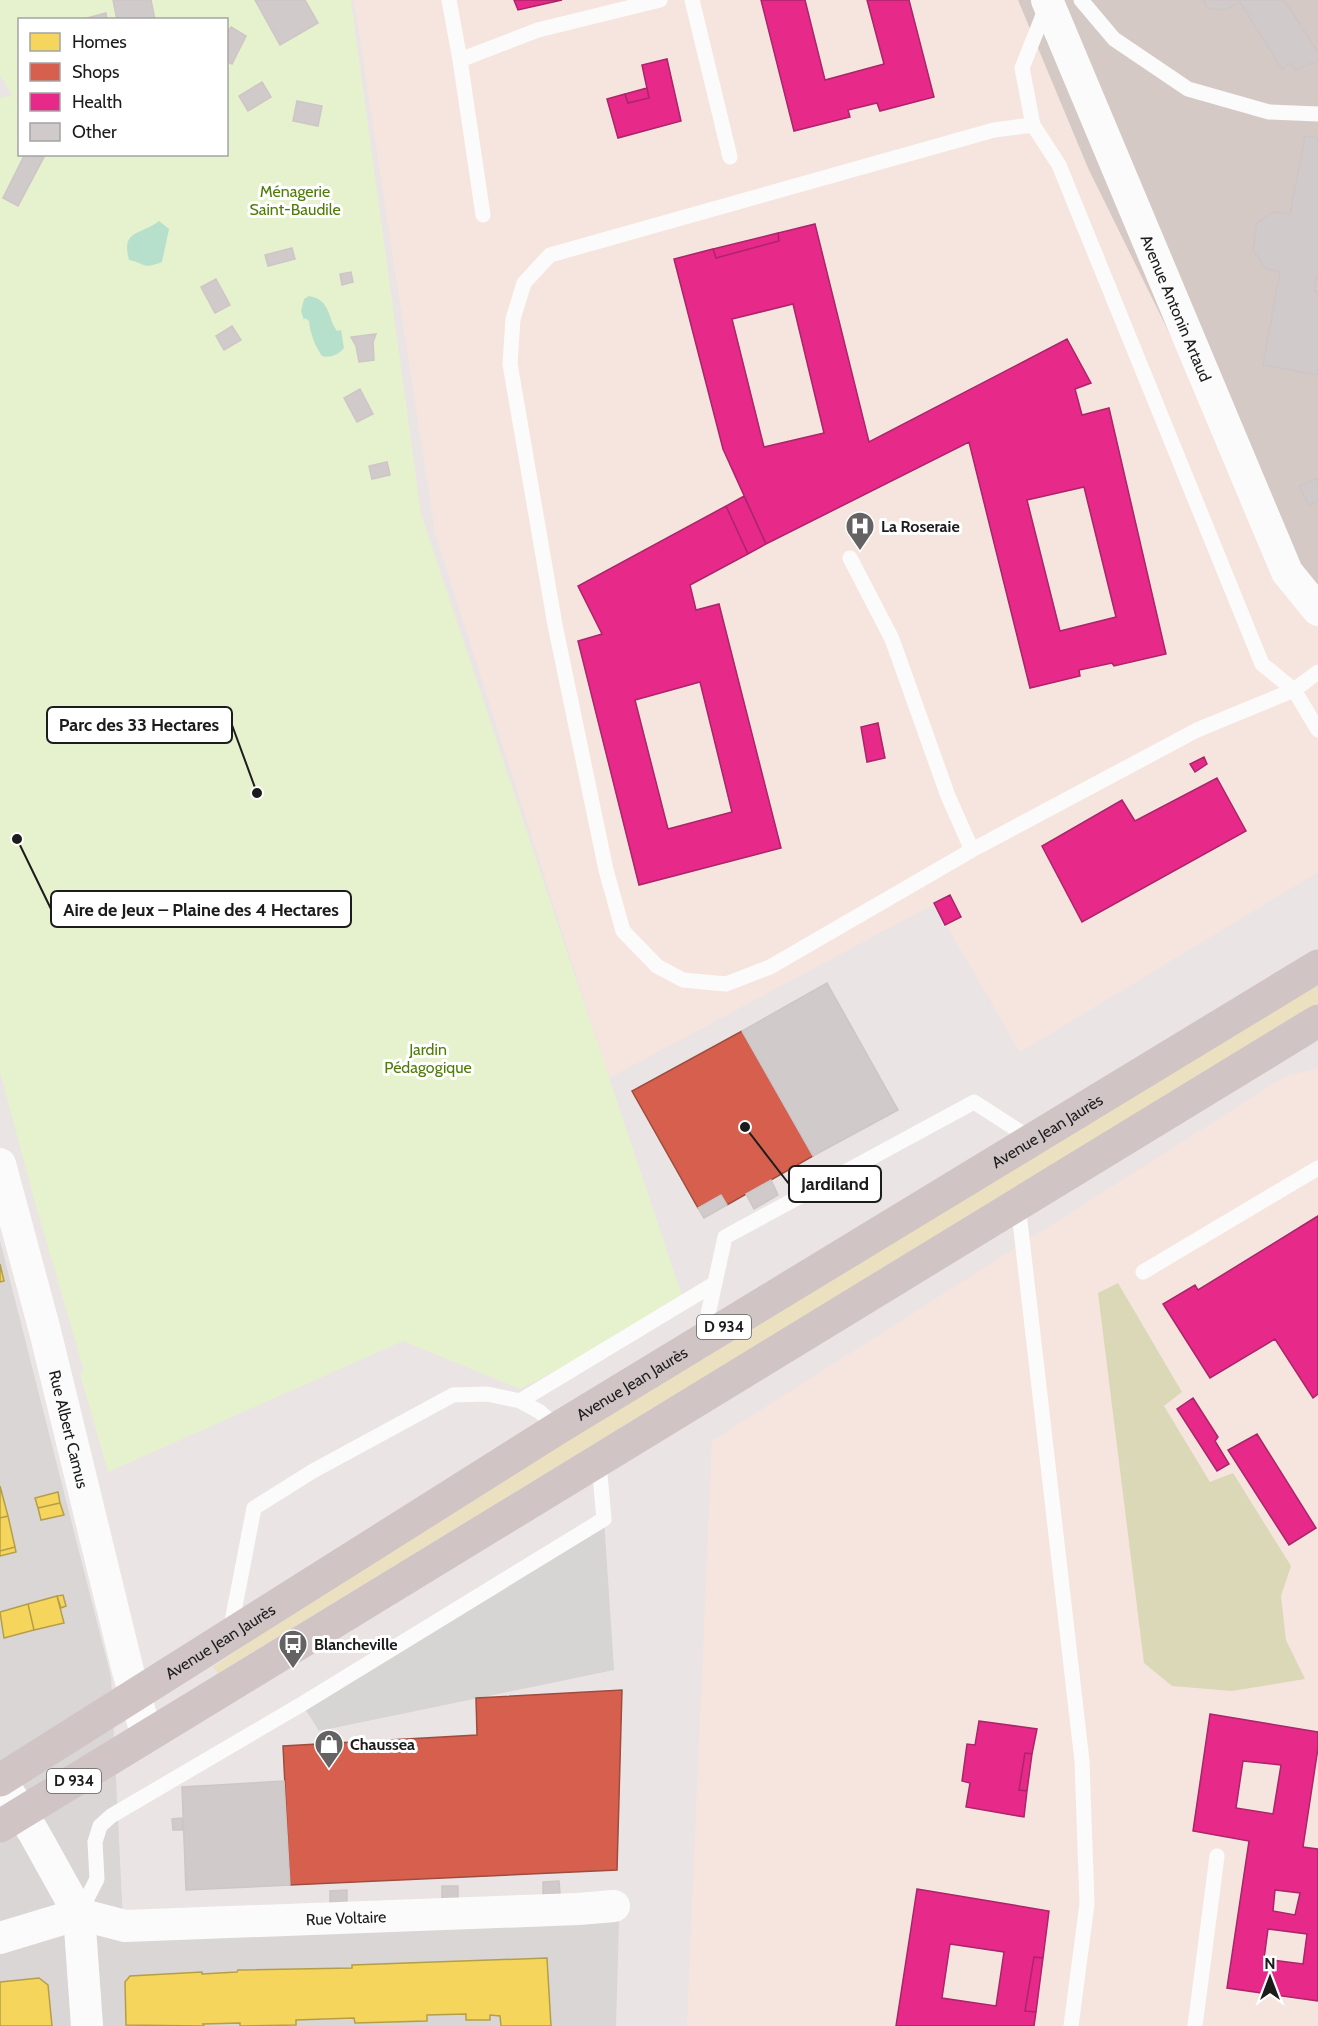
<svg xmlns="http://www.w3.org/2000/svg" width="1318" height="2026" viewBox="0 0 1318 2026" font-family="Cabin,sans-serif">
  <rect width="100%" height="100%" fill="#ebe4e4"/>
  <path fill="#dad6d6" d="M 0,1241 L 111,1677 L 124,1940 L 525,1927 L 619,1921 L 616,2026 L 0,2026 Z"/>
  <path fill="#f6e5de" d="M 354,0 L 1034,0 L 1318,610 L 1318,872 L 1020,1052 L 934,904 L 609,1078 L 435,533 Z
    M 1318,1068 L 1318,2026 L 687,2026 L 712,1441 L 1284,1077 Z"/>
  <path fill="#d4c9c5" d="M 1018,0 L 1318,0 L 1318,610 L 1287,572 L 1088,168 Z"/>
  <path fill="#ebe1c1" d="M 1318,984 L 1318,1003 L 218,1673 L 213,1667 L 263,1633 L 646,1392 Z"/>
  <path fill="#dbd8b8" d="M 1118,1283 L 1182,1392 L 1164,1406 L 1210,1482 L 1233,1473 L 1291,1566 L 1281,1596 L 1286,1640 L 1305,1679 L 1232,1691 L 1172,1686 L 1144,1663 L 1098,1293 Z"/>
  <path fill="#e6f1cd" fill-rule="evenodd" d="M 0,0 L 351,0 L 421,514 L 685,1305 L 520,1389 L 403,1341 L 108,1472 L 80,1374 L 84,1371 L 35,1203 L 0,1072 L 0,98 L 12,95 L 0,75 ZM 20,20 L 226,20 L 226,154 L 20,154 Z"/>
  <path fill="#d7d4d4" d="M 604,1519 L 614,1670 L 319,1731 L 302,1704 Z"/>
  <path fill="#b6e0cc" d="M 159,221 L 169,229 L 162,262 C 142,270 145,263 129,260 C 121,229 140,236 159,221 Z
    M 309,296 C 331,300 327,317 337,331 L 341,330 L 344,348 C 338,355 331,358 322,356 C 315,346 310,333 309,321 L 305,318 L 304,320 L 301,311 L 304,299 Z"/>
  <path fill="#f6d55c" stroke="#b59e49" stroke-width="1.5" d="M 0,1264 L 4,1281 L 0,1282 Z
    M 0,1486 L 8,1516 L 0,1518 Z
    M 58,1492 L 60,1503 L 38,1508 L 35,1498 Z
    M 60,1503 L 64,1515 L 41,1520 L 38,1508 Z
    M 8,1516 L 15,1547 L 0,1551 L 0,1518 Z
    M 15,1547 L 16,1552 L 0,1556 L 0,1551 Z
    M 63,1595 L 66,1606 L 61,1608 L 57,1596 Z
    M 57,1596 L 64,1623 L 34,1630 L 28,1604 Z
    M 28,1604 L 34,1630 L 4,1638 L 0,1612 Z
    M 547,1958 L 551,2026 L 501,2026 L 500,2016 L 490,2015 L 490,2020 L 466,2020 L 466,2014 L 427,2015 L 427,2021 L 355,2023 L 354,2018 L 296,2020 L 296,2025 L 240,2026 L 240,2023 L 203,2024 L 204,2026 L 126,2025 L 125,1982 L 130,1976 L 202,1972 L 202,1974 L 237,1972 L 238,1970 L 352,1968 L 352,1965 Z
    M 39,1978 L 48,1985 L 52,2026 L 0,2026 L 0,1982 Z"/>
  <path fill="#d6604d" stroke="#9e4c3e" stroke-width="1.5" d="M 742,1031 L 813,1156 L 727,1205 L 721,1195 L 698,1208 L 632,1091 Z
    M 622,1690 L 617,1870 L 290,1885 L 283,1746 L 477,1735 L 476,1698 Z"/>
  <path fill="#e7298a" stroke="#aa2569" stroke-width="1.5" fill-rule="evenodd" d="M 514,0 L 562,0 L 518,10 Z
    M 761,0 L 805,0 L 825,80 L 884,64 L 867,0 L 909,0 L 934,97 L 880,111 L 877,103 L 848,110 L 850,117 L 794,131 Z
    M 667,59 L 681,121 L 618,138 L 607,99 L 625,94 L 628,103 L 649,98 L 642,65 Z
    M 647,88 L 649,98 L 628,103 L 625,94 Z
    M 815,224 L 869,442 L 1067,339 L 1091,383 L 1075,389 L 1082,415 L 1109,408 L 1166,654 L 1114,666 L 1112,663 L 1079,670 L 1080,676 L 1030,688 L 969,442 L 766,544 L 723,449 L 674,259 L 713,249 L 716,258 L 779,241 L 778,233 ZM 793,304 L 824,433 L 764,447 L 732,319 ZM 1084,487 L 1116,617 L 1060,631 L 1027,500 Z
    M 778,233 L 779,241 L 716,258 L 713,249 Z
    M 744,496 L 766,544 L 748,554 L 726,506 Z
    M 726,506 L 748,554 L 690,585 L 696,610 L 719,604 L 781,848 L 639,885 L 578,641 L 602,634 L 578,586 ZM 700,682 L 732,812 L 668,829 L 635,700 Z
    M 878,723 L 885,758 L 867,762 L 861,727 Z
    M 1204,757 L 1207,764 L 1195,772 L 1190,764 Z
    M 1217,778 L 1246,831 L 1082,922 L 1042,846 L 1122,800 L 1135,821 Z
    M 950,895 L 961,917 L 945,925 L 934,903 Z
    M 1318,1216 L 1318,1394 L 1313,1398 L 1275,1339 L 1210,1378 L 1163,1304 L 1195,1285 L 1198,1290 Z
    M 1193,1398 L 1218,1437 L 1215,1441 L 1229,1464 L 1217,1471 L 1177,1409 Z
    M 1257,1434 L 1316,1528 L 1289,1545 L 1228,1450 Z
    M 1210,1714 L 1318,1732 L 1318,1748 L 1303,1847 L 1318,1849 L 1318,2001 L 1227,1988 L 1249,1841 L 1193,1831 ZM 1243,1761 L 1281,1765 L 1273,1814 L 1236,1808 ZM 1275,1890 L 1300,1893 L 1295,1915 L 1273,1911 ZM 1268,1929 L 1307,1934 L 1303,1964 L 1264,1959 Z
    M 979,1721 L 1037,1729 L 1032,1754 L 1025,1753 L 1019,1790 L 1027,1791 L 1024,1817 L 966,1807 L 970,1783 L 962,1781 L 967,1744 L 975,1745 Z
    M 1025,1753 L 1032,1754 L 1027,1791 L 1019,1790 Z
    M 917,1889 L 1049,1911 L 1043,1958 L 1034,1957 L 1025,2011 L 1036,2012 L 1034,2026 L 896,2026 ZM 950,1944 L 1004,1952 L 996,2006 L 942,1998 Z
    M 1034,1957 L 1043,1958 L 1036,2012 L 1025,2011 Z"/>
  <path fill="#d0caca" stroke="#cec5c7" stroke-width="1.5" d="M 113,0 L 151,0 L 155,20 L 117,20 Z
    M 255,0 L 305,0 L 318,23 L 280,45 Z
    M 1203,0 L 1284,0 L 1318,52 L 1318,61 L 1295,70 L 1291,63 L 1282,69 L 1240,2 L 1226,10 L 1207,8 Z
    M 106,13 L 107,20 L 80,20 Z
    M 231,27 L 246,36 L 232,64 L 226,61 L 226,35 Z
    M 262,82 L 271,97 L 248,111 L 239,96 Z
    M 297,101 L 322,106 L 318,126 L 293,121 Z
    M 1305,136 L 1318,138 L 1318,277 L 1316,277 L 1314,291 L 1318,292 L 1318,375 L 1263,365 L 1280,272 L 1265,268 L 1253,250 L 1257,223 L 1273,212 L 1290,214 Z
    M 25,154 L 38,154 L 44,157 L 18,206 L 3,198 Z
    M 292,248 L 295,259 L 268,266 L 265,255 Z
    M 351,272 L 353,282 L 342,285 L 340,274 Z
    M 216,279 L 230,305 L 215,313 L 201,287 Z
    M 232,326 L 241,340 L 224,350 L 216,336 Z
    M 376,334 L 373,342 L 374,360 L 359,362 L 356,346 L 351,337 Z
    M 360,389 L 373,414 L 357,422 L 344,398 Z
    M 387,462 L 390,475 L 372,479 L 369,466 Z
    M 1318,478 L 1318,501 L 1309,505 L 1299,486 Z
    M 827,983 L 898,1110 L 813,1156 L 742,1031 Z
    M 771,1180 L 778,1195 L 754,1209 L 746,1194 Z
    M 721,1195 L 727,1205 L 704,1218 L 698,1208 Z
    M 284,1781 L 290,1885 L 186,1890 L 182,1787 Z
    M 182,1818 L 183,1830 L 173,1830 L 172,1819 Z
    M 559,1881 L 560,1894 L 543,1895 L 543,1882 Z
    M 442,1886 L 458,1886 L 458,1899 L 442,1899 Z
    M 347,1890 L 347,1905 L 330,1905 L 330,1891 Z"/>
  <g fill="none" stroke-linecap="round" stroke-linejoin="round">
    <path stroke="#fcfbfb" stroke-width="15" d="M 449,0 L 460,60 L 483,215
      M 692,0 L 730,157
      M 1081,0 L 1114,39 L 1188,89 L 1269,112 L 1318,114
      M 460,60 L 538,30 L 660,0
      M 1033,125 L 1022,68 L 1047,5
      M 850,558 L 892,639 L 948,796 L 972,850
      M 1318,672 L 1294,690 L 1197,730 L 972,850 L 770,967 L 726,984 L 683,980 L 657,966 L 623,931 L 606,870 L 555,625 L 510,364 L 513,319 L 524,283 L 550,255 L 994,130 L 1033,125 L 1059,165 L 1262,664 L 1294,690 L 1318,730
      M 1018,1204 L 1082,1761 L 1087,1904 L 1071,2026
      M 1143,1272 L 1318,1168
      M 703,1337 L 725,1237 L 974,1102 L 1033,1140
      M 520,1401 L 714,1284
      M 230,1632 L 254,1508 L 313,1471 L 453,1395 L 487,1394 L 520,1401 L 540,1412 L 558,1428
      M 79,1914 L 97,1879 L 95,1842 L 100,1826 L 111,1816 L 302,1704 L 604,1519 L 600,1475 L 596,1461
      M 1195,2026 L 1217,1856"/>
    <g stroke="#fcfbfb" stroke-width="32">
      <path id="s1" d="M 1047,0 L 1287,572 L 1318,610"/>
      <path id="s2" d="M 0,1164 L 45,1331 L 128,1671 L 147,1736"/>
      <path d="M 0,1779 L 34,1833 L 79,1914 L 0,1938"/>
      <path id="s3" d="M 87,2026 L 79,1914 L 125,1926 L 578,1909 L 614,1906"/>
    </g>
    <g stroke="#d0c4c5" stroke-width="33">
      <path id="s4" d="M 0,1780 L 558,1428 L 1318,966"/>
      <path d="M 0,1826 L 1318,1021"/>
    </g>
  </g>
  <defs>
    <g id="hospital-pin" transform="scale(1.5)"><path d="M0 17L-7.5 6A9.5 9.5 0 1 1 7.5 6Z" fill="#646262" stroke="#fff"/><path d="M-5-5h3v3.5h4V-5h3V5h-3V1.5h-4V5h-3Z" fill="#fff"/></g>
    <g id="bus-pin" transform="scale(1.5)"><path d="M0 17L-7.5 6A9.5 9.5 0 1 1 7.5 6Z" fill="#646262" stroke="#fff"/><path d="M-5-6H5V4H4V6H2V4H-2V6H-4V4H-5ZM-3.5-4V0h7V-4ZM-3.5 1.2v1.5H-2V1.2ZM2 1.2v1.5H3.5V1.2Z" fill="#fff"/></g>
    <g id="shop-pin" transform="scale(1.5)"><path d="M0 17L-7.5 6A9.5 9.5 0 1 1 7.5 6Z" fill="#646262" stroke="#fff"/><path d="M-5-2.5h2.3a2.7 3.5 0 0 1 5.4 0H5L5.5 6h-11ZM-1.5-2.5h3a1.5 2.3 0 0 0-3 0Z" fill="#fff"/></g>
  </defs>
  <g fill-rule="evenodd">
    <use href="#hospital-pin" x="860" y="526"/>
    <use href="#bus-pin" x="293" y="1644"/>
    <use href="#shop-pin" x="329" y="1744"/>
  </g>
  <g text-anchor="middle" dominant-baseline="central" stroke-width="6" stroke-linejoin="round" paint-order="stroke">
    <g fill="#fff" stroke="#606060" stroke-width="1.5">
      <rect x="697" y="1315" width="54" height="24" rx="4.5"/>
      <rect x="47" y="1769" width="54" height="24" rx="4.5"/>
    </g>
    <g font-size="15" font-weight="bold" fill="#1c1c1c">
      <text x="724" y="1327">D 934</text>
      <text x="74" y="1781">D 934</text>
    </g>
    <g font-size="16" fill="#4e7c07" stroke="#fff">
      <text x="295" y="191">Ménagerie<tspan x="295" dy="18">Saint-Baudile</tspan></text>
      <text x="428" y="1049">Jardin<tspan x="428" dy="18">Pédagogique</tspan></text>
    </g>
    <g font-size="16" fill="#1c1c1c" stroke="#fff">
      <text stroke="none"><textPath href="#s1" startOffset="334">Avenue Antonin Artaud</textPath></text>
      <text stroke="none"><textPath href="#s4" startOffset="1232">Avenue Jean Jaurès</textPath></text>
      <text stroke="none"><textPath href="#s4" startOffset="746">Avenue Jean Jaurès</textPath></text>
      <text stroke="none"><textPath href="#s2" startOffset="274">Rue Albert Camus</textPath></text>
      <text stroke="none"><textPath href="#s4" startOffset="260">Avenue Jean Jaurès</textPath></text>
      <text stroke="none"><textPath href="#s3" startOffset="381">Rue Voltaire</textPath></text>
    </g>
    <g font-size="16" font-weight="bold" fill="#1c1c1c" stroke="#fff" text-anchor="start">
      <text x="881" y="526">La Roseraie</text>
      <text x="314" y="1644">Blancheville</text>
      <text x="350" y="1744">Chaussea</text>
    </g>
  </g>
  <path fill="none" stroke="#1c1c1c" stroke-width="2" d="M257 793L232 725M17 839L51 909M745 1127L789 1184"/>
  <g fill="#1c1c1c" stroke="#fff" stroke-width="2">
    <circle cx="257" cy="793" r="6"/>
    <circle cx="17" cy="839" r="6"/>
    <circle cx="745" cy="1127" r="6"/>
  </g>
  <g fill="#fff" stroke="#1c1c1c" stroke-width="2">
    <rect x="47" y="707" width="185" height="36" rx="6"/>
    <rect x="51" y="891" width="300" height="36" rx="6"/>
    <rect x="789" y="1166" width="92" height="36" rx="6"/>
  </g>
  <g font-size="18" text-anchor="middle" font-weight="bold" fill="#1c1c1c">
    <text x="139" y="731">Parc des 33 Hectares</text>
    <text x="201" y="916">Aire de Jeux – Plaine des 4 Hectares</text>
    <text x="835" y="1190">Jardiland</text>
  </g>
  <rect x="18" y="18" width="210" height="138" fill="#ffffff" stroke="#a4a4a4" stroke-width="1.5"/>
  <rect x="30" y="33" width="30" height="18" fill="#f6d55c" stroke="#a4a4a4" stroke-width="1.5"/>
  <text x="72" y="48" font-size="18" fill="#1c1c1c">Homes</text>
  <rect x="30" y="63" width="30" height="18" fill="#d6604d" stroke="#a4a4a4" stroke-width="1.5"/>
  <text x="72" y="78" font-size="18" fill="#1c1c1c">Shops</text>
  <rect x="30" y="93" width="30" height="18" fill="#e7298a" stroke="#a4a4a4" stroke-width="1.5"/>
  <text x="72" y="108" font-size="18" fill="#1c1c1c">Health</text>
  <rect x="30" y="123" width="30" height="18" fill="#d0caca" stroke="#a4a4a4" stroke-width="1.5"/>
  <text x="72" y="138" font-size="18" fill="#1c1c1c">Other</text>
  <g transform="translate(1270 1978)" stroke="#ffffff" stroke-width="4.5" paint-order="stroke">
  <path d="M0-4.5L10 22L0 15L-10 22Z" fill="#1c1c1c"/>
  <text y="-9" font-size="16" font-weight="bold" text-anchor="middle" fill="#1c1c1c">N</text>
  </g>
</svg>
